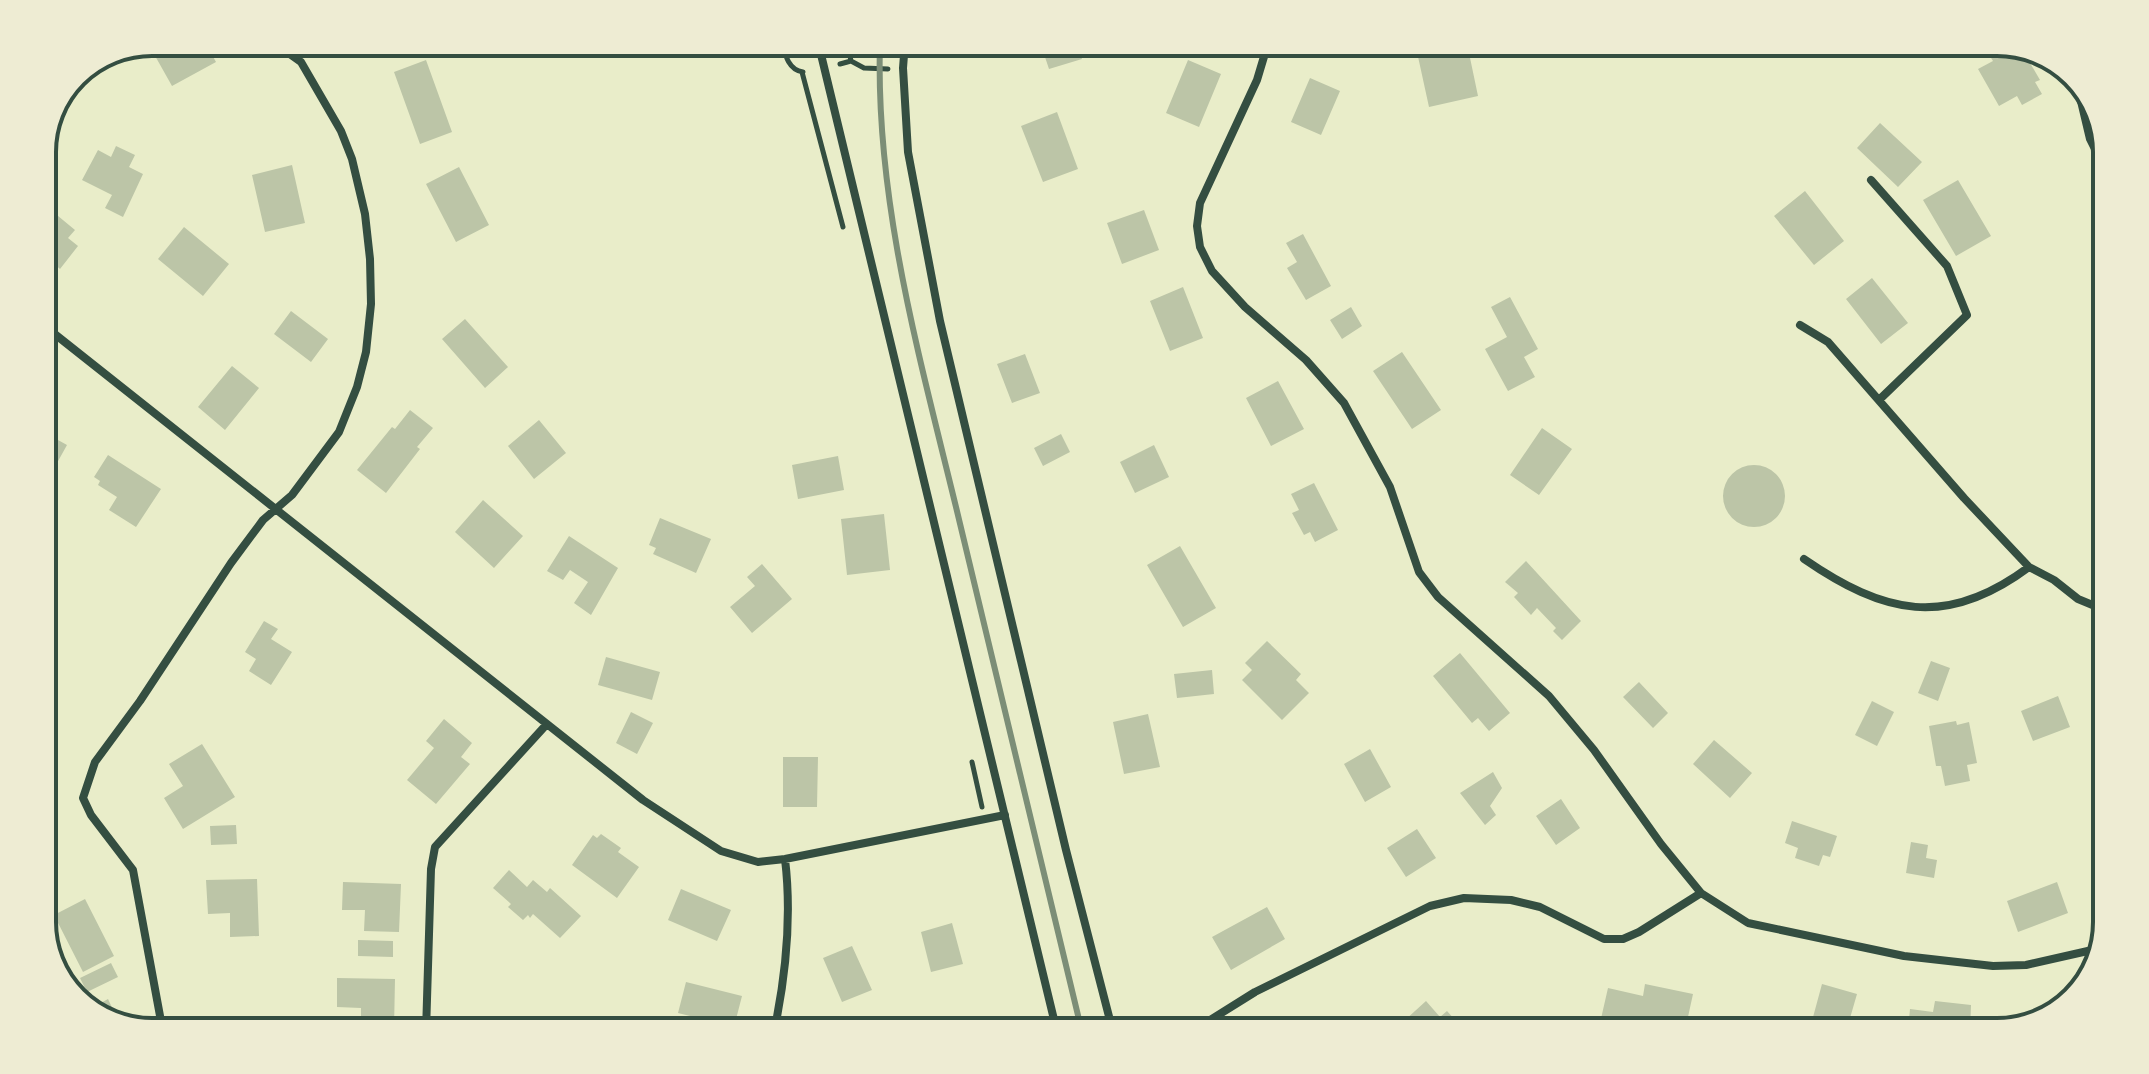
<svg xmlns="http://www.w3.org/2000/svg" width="2149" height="1074" viewBox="0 0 2149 1074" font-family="'DM Sans',sans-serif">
  <rect width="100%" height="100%" fill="#e9edc9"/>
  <path fill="#bcc5a7" d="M 176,42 L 205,42 L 216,62 L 172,86 L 154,54 Z
    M 1040,42 L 1076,42 L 1082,59 L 1049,69 Z
    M 1456,43 L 1459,55 L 1469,53 L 1478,96 L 1429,107 L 1417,52 Z
    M 2004,44 L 2016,47 L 2020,53 L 2023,51 L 2040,80 L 2035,82 L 2042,94 L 2022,105 L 2017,96 L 1999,106 L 1978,69 L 1993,61 L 1988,53 Z
    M 426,60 L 452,132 L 420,144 L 394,72 Z
    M 1188,60 L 1221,74 L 1199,127 L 1166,113 Z
    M 1310,78 L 1340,91 L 1321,135 L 1291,122 Z
    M 1057,112 L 1078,169 L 1043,182 L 1021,126 Z
    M 1880,123 L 1922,162 L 1898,187 L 1857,148 Z
    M 116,146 L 135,155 L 129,167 L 143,174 L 123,217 L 105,208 L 112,195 L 82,180 L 98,150 L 111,157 Z
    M 292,165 L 305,223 L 265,232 L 252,175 Z
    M 459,167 L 489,225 L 456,242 L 426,184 Z
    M 1958,180 L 1991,236 L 1956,256 L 1923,200 Z
    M 1805,191 L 1844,241 L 1814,265 L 1774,216 Z
    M 46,206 L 75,230 L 68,238 L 78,246 L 60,269 L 50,260 L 46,265 L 42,262 L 42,211 Z
    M 1144,210 L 1159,250 L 1122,264 L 1107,223 Z
    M 184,227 L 229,264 L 203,296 L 158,259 Z
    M 1303,234 L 1331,286 L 1306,300 L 1287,268 L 1297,262 L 1286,243 Z
    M 1872,278 L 1908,323 L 1881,344 L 1846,299 Z
    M 1183,287 L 1203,338 L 1170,351 L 1150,301 Z
    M 1510,297 L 1538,349 L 1524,357 L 1535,377 L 1508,391 L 1485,349 L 1507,337 L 1491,307 Z
    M 1351,307 L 1362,326 L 1342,339 L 1330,320 Z
    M 291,311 L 328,339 L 311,362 L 274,334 Z
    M 465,319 L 508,367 L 485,388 L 442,339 Z
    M 1402,352 L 1441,410 L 1412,429 L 1373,371 Z
    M 1025,354 L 1040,393 L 1012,403 L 997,364 Z
    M 232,366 L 259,388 L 225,430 L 198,407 Z
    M 1278,381 L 1304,429 L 1271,446 L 1246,398 Z
    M 2107,406 L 2107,428 L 2098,411 Z
    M 410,410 L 433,428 L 417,447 L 420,449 L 386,493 L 357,470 L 392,427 L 395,429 Z
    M 539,420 L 566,453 L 534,479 L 508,446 Z
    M 42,423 L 53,429 L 49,435 L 67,445 L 57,463 L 53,461 L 46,472 L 42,470 Z
    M 1542,428 L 1572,449 L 1539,495 L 1510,475 Z
    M 1061,434 L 1070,452 L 1043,466 L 1034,448 Z
    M 1154,445 L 1169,477 L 1135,493 L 1120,462 Z
    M 108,455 L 161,489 L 136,527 L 109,510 L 117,497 L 98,485 L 100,481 L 94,477 Z
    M 838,456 L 844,490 L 798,499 L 792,465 Z
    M1723 496a31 31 0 1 1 62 0a31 31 0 1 1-62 0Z
    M 1314,483 L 1338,530 L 1315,542 L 1310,532 L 1304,535 L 1292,513 L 1299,510 L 1291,494 Z
    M 483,500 L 523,536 L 494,568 L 455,532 Z
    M 884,514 L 890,570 L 847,575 L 841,519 Z
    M 660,518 L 711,539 L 696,573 L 653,554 L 656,548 L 649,545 Z
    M 569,536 L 618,568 L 591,615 L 574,603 L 588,582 L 570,570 L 563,580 L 547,571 Z
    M 1180,546 L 1216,608 L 1183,627 L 1147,565 Z
    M 1526,561 L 1581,621 L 1562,640 L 1553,631 L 1556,628 L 1537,608 L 1531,615 L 1514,597 L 1518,593 L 1505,582 Z
    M 762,564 L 792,599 L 752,633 L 730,607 L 755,586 L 747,577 Z
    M 264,621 L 278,629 L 271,639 L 292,652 L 271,685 L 249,671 L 256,659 L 245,652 Z
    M 1267,641 L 1301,674 L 1296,680 L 1309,693 L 1282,720 L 1242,680 L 1252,670 L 1245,663 Z
    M 1460,653 L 1510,713 L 1489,731 L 1478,718 L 1472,723 L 1433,676 Z
    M 606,657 L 660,672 L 652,700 L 598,685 Z
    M 1931,661 L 1950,668 L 1938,701 L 1918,693 Z
    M 1212,670 L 1214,694 L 1177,698 L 1174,674 Z
    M 1639,682 L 1668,713 L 1653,728 L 1623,697 Z
    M 2058,696 L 2070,727 L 2033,741 L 2021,711 Z
    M 1872,701 L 1894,712 L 1877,746 L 1855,735 Z
    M 631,712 L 653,723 L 637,754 L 616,743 Z
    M 1148,714 L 1160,767 L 1124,774 L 1113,722 Z
    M 444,719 L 472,743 L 461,757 L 470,764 L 436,804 L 407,780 L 434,748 L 426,741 Z
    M 1956,721 L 1957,725 L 1969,722 L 1977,763 L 1967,765 L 1970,781 L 1945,786 L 1941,766 L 1936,766 L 1929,726 Z
    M 1714,740 L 1752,773 L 1730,798 L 1693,764 Z
    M 202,744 L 235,797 L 183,829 L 164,798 L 183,786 L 169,764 Z
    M 1370,749 L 1391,787 L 1365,802 L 1344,764 Z
    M 783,757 L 818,757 L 817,807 L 783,807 Z
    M 1493,772 L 1502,788 L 1490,806 L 1496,815 L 1485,825 L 1460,793 Z
    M 1561,799 L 1580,828 L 1556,845 L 1536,816 Z
    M 1792,821 L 1837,836 L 1830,857 L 1823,855 L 1819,866 L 1795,858 L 1798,848 L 1785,843 Z
    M 236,825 L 237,844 L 211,845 L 210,826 Z
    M 1417,829 L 1436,858 L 1406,877 L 1387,848 Z
    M 601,834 L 621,848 L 618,852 L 639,867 L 617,898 L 572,865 L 593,835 L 597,838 Z
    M 1911,842 L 1928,845 L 1926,858 L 1937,860 L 1934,878 L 1906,873 Z
    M 42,858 L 58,889 L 42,897 Z
    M 509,870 L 527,887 L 533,880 L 547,892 L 550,888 L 581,916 L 560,938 L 533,914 L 530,918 L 528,915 L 523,920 L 508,907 L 511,904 L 493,888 Z
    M 257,879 L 259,936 L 230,937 L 230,913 L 208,914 L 206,880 Z
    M 343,882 L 401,884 L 399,932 L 364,931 L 365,910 L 342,910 Z
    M 2057,882 L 2068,913 L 2018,932 L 2007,901 Z
    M 681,889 L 731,910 L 717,941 L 668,920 Z
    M 85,899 L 114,956 L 83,972 L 54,915 Z
    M 1267,907 L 1285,939 L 1231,970 L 1212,937 Z
    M 952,923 L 963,964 L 931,972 L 921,932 Z
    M 358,940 L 393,941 L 393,957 L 358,956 Z
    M 852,946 L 872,990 L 842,1002 L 823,958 Z
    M 111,963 L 118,977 L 87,992 L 80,978 Z
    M 337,978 L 395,979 L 394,1029 L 361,1029 L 361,1008 L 337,1007 Z
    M 686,982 L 742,996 L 734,1027 L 678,1013 Z
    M 1645,984 L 1693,994 L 1686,1026 L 1652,1018 L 1649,1032 L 1641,1032 L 1600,1023 L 1608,988 L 1643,996 Z
    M 1822,984 L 1857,994 L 1846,1032 L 1809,1032 Z
    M 108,999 L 116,1016 L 105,1021 L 90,1009 Z
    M 1426,1001 L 1440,1017 L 1447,1011 L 1466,1032 L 1414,1032 L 1404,1021 Z
    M 1935,1001 L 1971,1005 L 1970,1032 L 1908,1032 L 1910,1009 L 1933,1012 Z"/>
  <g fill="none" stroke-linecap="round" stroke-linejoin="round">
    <path stroke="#344e41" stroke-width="5" d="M 782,42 C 785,54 788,70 803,72
      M 851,61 L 864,68 L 888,69
      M 840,64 L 851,61 L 847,42
      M 802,72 L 843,227
      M 972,762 L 982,807"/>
    <path stroke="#344e41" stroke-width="8" d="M 818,42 L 1057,1032
      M 905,42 L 903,68 L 908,152 L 940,321 L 1066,850 L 1113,1032
      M 1265,42 L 1266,50 L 1257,80 L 1200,203 L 1197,226 L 1200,247 L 1212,271 L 1245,307 L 1306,360 L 1344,403 L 1390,487 L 1419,572 L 1438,597 L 1549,696 L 1594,750 L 1661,844 L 1701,893 L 1748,923 L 1904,956 L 1993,966 L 2026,965 L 2101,948
      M 2076,80 L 2090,139 L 2107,173
      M 1871,180 L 1947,266 L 1967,315 L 1879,400
      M 42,324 L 643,800 L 721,851 L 758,862 L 785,859 L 1005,815
      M 1800,325 L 1828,342 L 1964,498 L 2029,567 L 2054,580 L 2078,599 L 2107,611
      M 1804,559 C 1884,614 1946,629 2029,567
      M 163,1032 L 133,870 L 91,815 L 83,798 L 95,762 L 140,701 L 231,563 L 263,520 L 292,495 L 339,432 L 357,387 L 366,352 L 371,304 L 370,259 L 365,214 L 352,159 L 341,131 L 301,62 L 273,42
      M 426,1032 L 431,869 L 435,847 L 546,725
      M 774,1032 C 786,975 792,917 785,859
      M 1191,1032 L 1255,992 L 1430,906 L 1464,898 L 1511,900 L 1540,907 L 1604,939 L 1623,939 L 1639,932 L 1701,893"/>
    <path stroke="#7c8e77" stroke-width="6" d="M 880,42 C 875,200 919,355 956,507 C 998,682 1040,857 1082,1032"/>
  </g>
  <path d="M0 0H2149V1074H0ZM152 56H1997A96 96 0 0 1 2093 152V922A96 96 0 0 1 1997 1018H152A96 96 0 0 1 56 922V152A96 96 0 0 1 152 56Z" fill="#eeecd3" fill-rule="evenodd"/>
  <path fill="none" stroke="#344e41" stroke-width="4" d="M152 56H1997A96 96 0 0 1 2093 152V922A96 96 0 0 1 1997 1018H152A96 96 0 0 1 56 922V152A96 96 0 0 1 152 56Z"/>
</svg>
